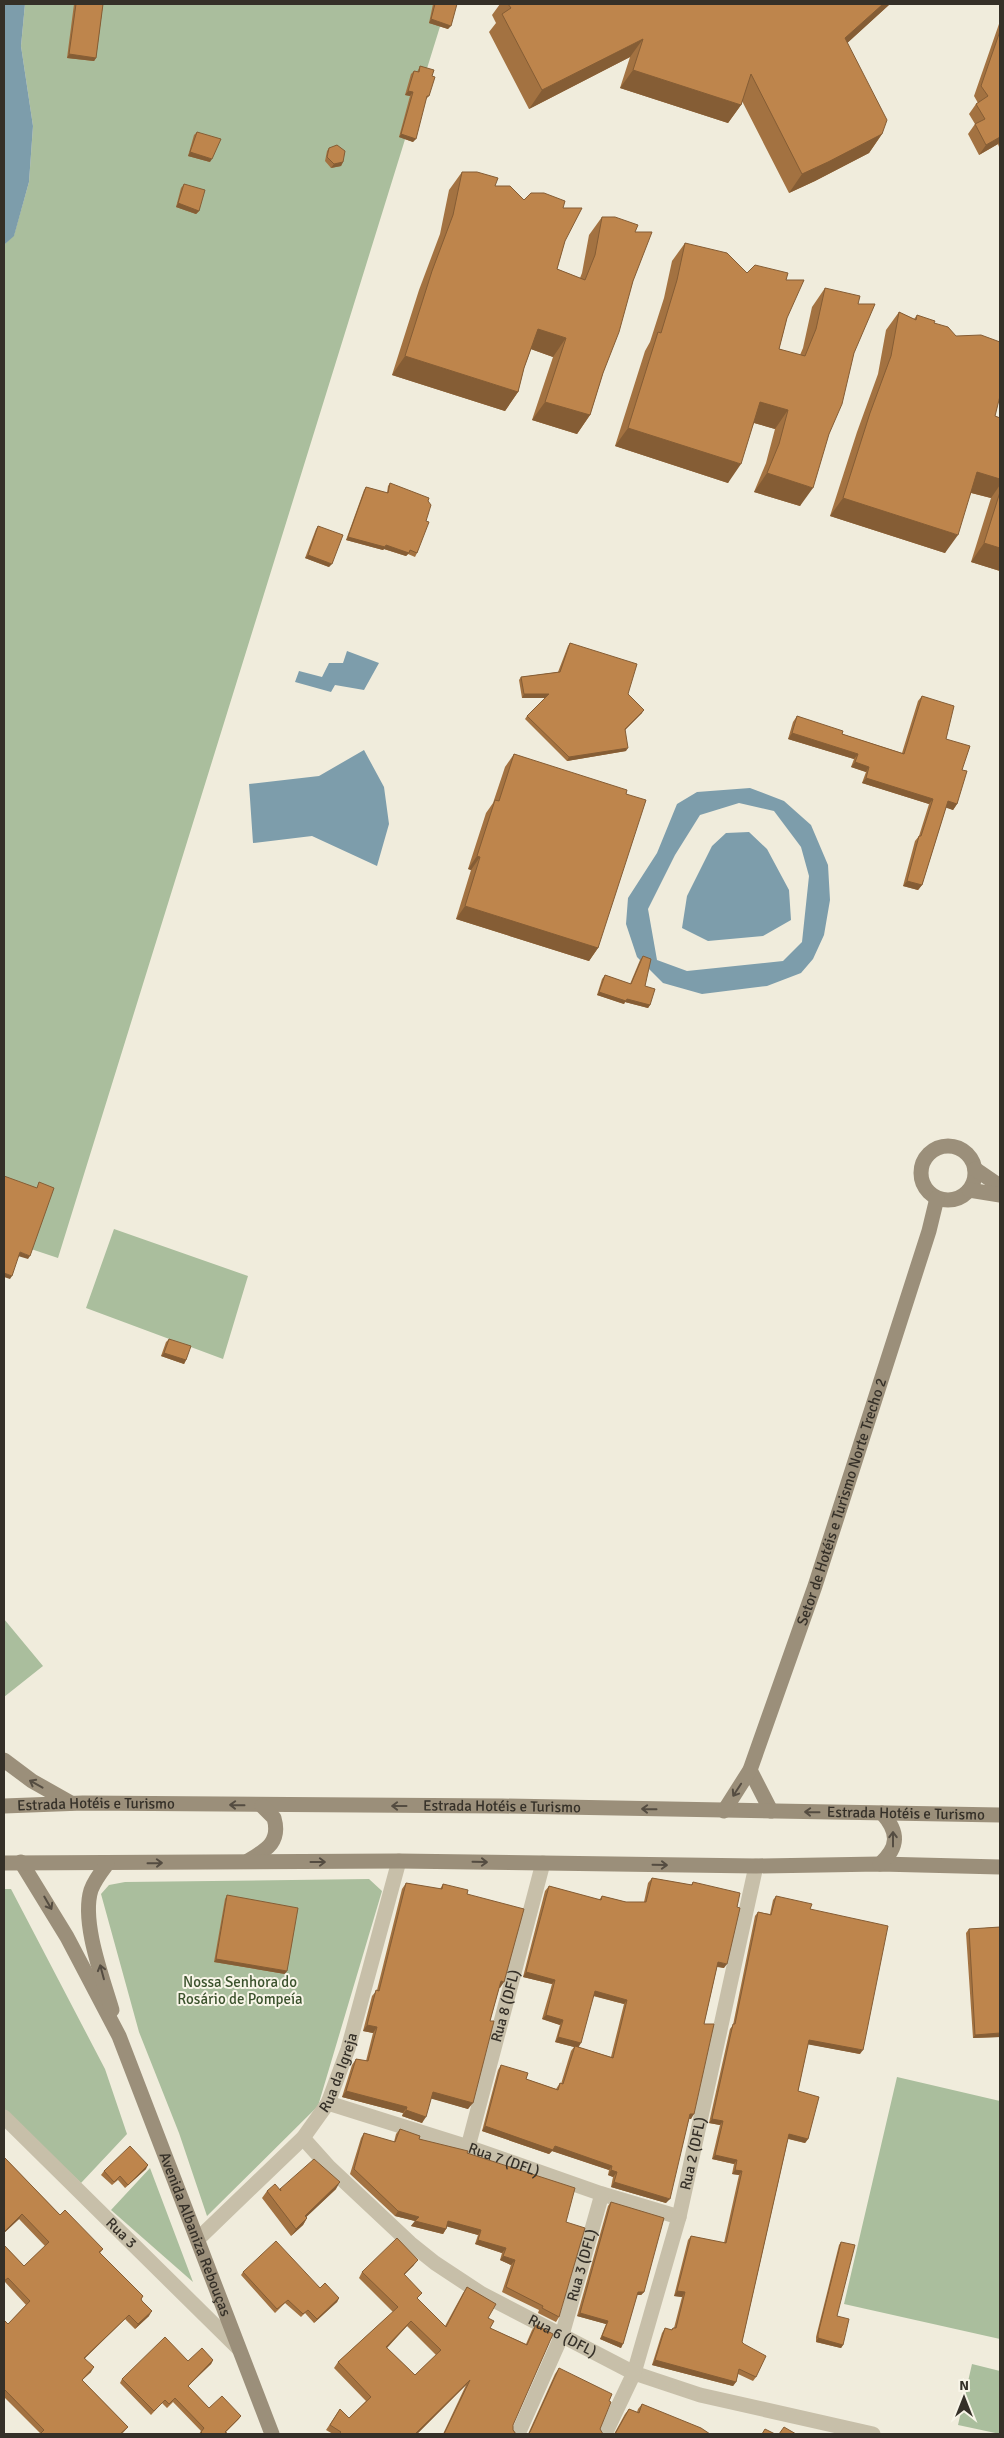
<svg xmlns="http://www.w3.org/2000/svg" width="1004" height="2438" viewBox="0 0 1004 2438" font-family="Signika,sans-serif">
  <rect width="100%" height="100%" fill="#f0ecdc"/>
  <path fill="#aabe9d" d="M 25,4 L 447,4 L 58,1258 L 4,1240 L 4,245 L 14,235 L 29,182 L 33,126 L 21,46 Z
    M 114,1229 L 248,1276 L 223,1359 L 86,1308 Z
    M 4,1619 L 43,1666 L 4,1697 Z
    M 369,1879 L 382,1891 L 318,2106 L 207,2216 L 179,2133 L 139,2032 L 101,1894 L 109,1885 L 125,1882 Z
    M 4,1889 L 11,1889 L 105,2069 L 127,2134 L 81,2183 L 4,2110 Z
    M 897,2077 L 1000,2101 L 1000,2339 L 844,2304 Z
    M 150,2168 L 193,2282 L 111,2210 Z
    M 972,2364 L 1000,2371 L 1000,2434 L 958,2425 Z"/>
  <path fill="#7d9dab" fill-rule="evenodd" d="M 4,4 L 25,4 L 21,46 L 33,126 L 29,182 L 14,236 L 4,245 Z
    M 347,651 L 379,663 L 364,690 L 335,685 L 331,692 L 295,682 L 299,671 L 322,677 L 329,663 L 343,663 Z
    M 364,750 L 384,787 L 389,824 L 377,866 L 312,836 L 253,843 L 249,784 L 319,776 Z
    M 750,788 L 784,801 L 811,825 L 828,865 L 830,900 L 824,935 L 813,959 L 801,973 L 767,986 L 702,994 L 663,983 L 637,957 L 626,924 L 628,898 L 657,853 L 677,804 L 697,792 ZM 739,803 L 774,811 L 801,847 L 809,876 L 802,942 L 783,961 L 687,971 L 657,960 L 648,909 L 675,855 L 700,815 Z
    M 749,832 L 767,849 L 789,890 L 791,920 L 763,936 L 708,941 L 682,928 L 687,896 L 712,846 L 726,833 Z"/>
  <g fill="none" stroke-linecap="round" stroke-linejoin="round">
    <g stroke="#c7bfa9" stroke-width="15">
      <path id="s1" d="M 328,2103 L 468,2147 L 602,2194 L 679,2217"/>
      <path id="s2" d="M 4,2117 L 238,2348"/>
      <path id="s3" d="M 303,2138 L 329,2167 L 410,2243 L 435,2263 L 482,2294 L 634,2373 L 700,2395 L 873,2434"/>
      <path id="s4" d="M 468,2147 L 543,1863"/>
      <path id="s5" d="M 198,2239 L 303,2138 L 328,2103 L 348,2049 L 399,1861"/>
      <path id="s6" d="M 518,2434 L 562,2335 L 602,2194"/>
      <path id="s7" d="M 605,2434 L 634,2373 L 679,2217 L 756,1866"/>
    </g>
    <g stroke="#9b8f7a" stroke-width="15">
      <circle cx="948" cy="1173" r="27"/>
      <path d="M 975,1169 L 1000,1186"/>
      <path d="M 969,1190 L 1000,1195"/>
      <path d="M 4,1760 L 32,1781 L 71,1803"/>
      <path d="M 750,1770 L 771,1811"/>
      <path id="s8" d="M 4,1806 L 83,1803 L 502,1806 L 1000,1815"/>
      <path id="s9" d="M 724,1811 L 750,1770 L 815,1586 L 929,1231 L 937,1198"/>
      <path d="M 248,1861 C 266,1850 281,1842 274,1818 L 262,1806"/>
      <path id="s10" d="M 21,1862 L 67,1937 L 119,2036 L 272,2434"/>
      <path d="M 4,1863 L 399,1861 L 756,1866 L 880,1864 L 1000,1867"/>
      <path d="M 107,1864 C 101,1872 94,1881 91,1890 C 81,1922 103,1979 112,2010"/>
      <path d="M 880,1864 C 899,1847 899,1832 882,1813"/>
    </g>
  </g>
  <path fill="#a37241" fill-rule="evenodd" d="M 74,4 L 103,4 L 96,58 L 94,61 L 67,58 Z
    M 433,4 L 455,4 L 448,29 L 429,23 Z
    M 500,4 L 890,4 L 847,43 L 882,134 L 869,153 L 815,181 L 789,193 L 742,101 L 741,105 L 728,123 L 620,88 L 630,57 L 529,109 L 489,32 L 496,23 L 492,15 Z
    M 1000,21 L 1000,150 L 998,144 L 979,155 L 968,134 L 975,124 L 969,114 L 976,104 L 978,103 L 974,96 Z
    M 420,66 L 432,76 L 429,96 L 426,99 L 413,142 L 399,137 L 410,96 L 405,95 L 411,74 L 414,71 L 417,72 Z
    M 197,132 L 210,162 L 188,156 L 194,135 Z
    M 329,148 L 343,162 L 341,166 L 331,168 L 325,161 L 327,151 Z
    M 462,172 L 495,186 L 524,200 L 563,208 L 565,241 L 557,269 L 580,278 L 582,273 L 589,235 L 602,217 L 635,232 L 633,281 L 603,373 L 590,415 L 577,434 L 532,420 L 553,357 L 531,349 L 524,368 L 518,392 L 505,411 L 392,375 L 419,290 L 440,234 L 449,190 Z
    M 184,184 L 199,211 L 196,214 L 176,207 L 181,188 Z
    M 685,243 L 747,273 L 786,280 L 787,318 L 779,349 L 800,355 L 803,348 L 812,307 L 825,288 L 858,304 L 854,353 L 829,434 L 800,506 L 754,492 L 766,463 L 775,429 L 754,423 L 728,483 L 615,446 L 645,351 L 650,342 L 664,298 L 672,261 Z
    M 899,312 L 914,319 L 917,315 L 934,323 L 995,416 L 1000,418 L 1000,571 L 971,562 L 991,498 L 971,493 L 945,553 L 830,516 L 857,432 L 878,374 L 886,330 Z
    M 390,483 L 426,521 L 417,553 L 415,557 L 408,554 L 406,556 L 384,549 L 383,550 L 346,540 L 364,490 L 366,487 L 387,493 L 388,486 Z
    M 318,526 L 329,567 L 305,558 L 316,529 Z
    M 570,643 L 628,694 L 642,713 L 625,730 L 626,751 L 567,761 L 525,719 L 527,716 L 546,698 L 522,698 L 519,680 L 521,677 L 558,672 L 568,646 Z
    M 922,696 L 946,739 L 962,770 L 957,804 L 953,810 L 946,807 L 922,885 L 918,890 L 903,886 L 915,841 L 919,836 L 929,804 L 862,783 L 866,772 L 851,767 L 854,759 L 788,739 L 793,722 L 797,716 L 842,734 L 902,753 L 918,701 Z
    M 514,754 L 626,794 L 598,948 L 589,961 L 456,919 L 471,870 L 468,869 L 486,813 L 493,803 L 505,767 Z
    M 643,956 L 645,986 L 650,1005 L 648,1008 L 625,1002 L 624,1004 L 597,995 L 602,979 L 605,975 L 630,984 L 640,960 Z
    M 169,1339 L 186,1360 L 184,1364 L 161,1356 L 166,1342 Z
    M 652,1878 L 691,1885 L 693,1882 L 724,1968 L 717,1967 L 704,2024 L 691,2119 L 689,2119 L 666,2203 L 611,2187 L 613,2177 L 608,2175 L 609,2170 L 552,2151 L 549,2154 L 482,2131 L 498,2070 L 501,2065 L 526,2079 L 556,2089 L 560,2083 L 561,2084 L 571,2051 L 574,2047 L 555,2042 L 560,2025 L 542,2019 L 552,1984 L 523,1977 L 545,1891 L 549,1886 L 599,1900 L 602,1896 L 626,1902 L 644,1902 L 648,1883 ZM 593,1996 L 624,2004 L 611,2057 L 578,2047 Z
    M 406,1883 L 440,1889 L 443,1884 L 467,1894 L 500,1988 L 499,1988 L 490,2021 L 468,2109 L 431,2098 L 422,2123 L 402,2116 L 403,2113 L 342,2097 L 352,2065 L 356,2059 L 366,2061 L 373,2033 L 363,2031 L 372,1996 L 377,1990 L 402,1889 Z
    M 227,1895 L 285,1974 L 214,1962 L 225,1899 Z
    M 776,1896 L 810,1909 L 860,2054 L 808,2044 L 798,2091 L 808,2139 L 805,2143 L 788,2139 L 742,2342 L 756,2377 L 753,2381 L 738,2374 L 736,2382 L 733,2386 L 652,2365 L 662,2333 L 665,2328 L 671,2330 L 673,2328 L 674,2328 L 682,2297 L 674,2296 L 688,2240 L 691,2236 L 724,2243 L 739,2175 L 732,2174 L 734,2164 L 712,2159 L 720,2125 L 709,2123 L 730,2029 L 733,2025 L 755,1916 L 758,1912 L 770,1914 L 773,1900 Z
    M 1000,1927 L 1000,2037 L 973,2038 L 966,1933 L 969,1929 Z
    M 400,2129 L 419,2139 L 467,2153 L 566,2222 L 559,2317 L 556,2322 L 538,2313 L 539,2310 L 502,2292 L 511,2265 L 500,2260 L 502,2253 L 475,2244 L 478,2235 L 447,2226 L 446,2229 L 443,2234 L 411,2226 L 415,2221 L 395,2216 L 350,2174 L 361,2138 L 364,2133 L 394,2142 L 396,2134 Z
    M 4,2157 L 60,2215 L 103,2249 L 100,2253 L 143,2296 L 141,2299 L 149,2316 L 135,2329 L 125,2319 L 85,2358 L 91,2372 L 82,2380 L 128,2427 L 122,2434 L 40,2434 L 41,2434 L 4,2397 L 4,2320 L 8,2324 L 26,2305 L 5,2282 L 4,2245 L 24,2266 L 45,2246 L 19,2219 L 4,2233 Z
    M 146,2169 L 125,2188 L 118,2180 L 112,2185 L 101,2175 L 104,2171 Z
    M 279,2189 L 336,2189 L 306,2217 L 307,2218 L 303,2225 L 291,2236 L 262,2198 L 267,2191 Z
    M 611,2202 L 644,2292 L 641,2295 L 637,2295 L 621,2348 L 600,2339 L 606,2324 L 577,2316 L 608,2206 Z
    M 841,2242 L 837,2316 L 843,2345 L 841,2348 L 816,2342 L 816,2337 L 839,2245 Z
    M 414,2265 L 404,2275 L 418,2299 L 445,2326 L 463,2293 L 467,2287 L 488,2318 L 490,2328 L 526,2344 L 532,2330 L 536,2325 L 513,2425 L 513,2430 L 516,2434 L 443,2434 L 466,2385 L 417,2434 L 333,2434 L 326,2430 L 340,2409 L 349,2418 L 366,2401 L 334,2368 L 338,2362 L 393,2312 L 359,2278 L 362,2272 ZM 407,2326 L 436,2355 L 415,2375 L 387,2348 Z
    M 243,2272 L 320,2288 L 339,2298 L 337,2302 L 314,2323 L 305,2313 L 301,2317 L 285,2303 L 275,2313 L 241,2275 Z
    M 213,2360 L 211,2364 L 188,2386 L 209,2408 L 241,2416 L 239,2419 L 226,2432 L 228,2434 L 199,2434 L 201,2431 L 173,2402 L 167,2408 L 162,2403 L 151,2415 L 120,2383 L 122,2379 L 188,2361 Z
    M 559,2368 L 609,2401 L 600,2429 L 528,2434 L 555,2374 Z
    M 642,2404 L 710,2434 L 614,2434 L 625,2414 L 629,2409 L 637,2412 L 638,2409 Z"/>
  <path fill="#855d35" d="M 883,4 L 890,4 L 832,57 L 845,38 Z
    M 431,19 L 451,26 L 448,29 L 429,23 Z
    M 643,39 L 630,57 L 529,109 L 542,90 Z
    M 69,54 L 96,58 L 94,61 L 67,58 Z
    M 633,70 L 741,105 L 728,123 L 620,88 Z
    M 408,91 L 413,92 L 410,96 L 405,95 Z
    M 401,134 L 416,139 L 413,142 L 399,137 Z
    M 882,134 L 869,153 L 815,181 L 789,193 L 802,174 Z
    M 1000,137 L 1000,141 L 998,144 L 979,155 L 986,145 Z
    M 190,152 L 212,159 L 210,162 L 188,156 Z
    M 343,162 L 341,166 L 331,168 L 334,164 Z
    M 178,203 L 199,211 L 196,214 L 176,207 Z
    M 538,329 L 566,338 L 553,357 L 525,347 Z
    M 405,356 L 518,392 L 505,411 L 392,375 Z
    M 545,402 L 590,415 L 577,434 L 532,420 Z
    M 760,402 L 788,410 L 775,429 L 747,421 Z
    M 628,428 L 741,464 L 728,483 L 615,446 Z
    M 977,472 L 1000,479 L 1000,485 L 991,498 L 964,491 Z
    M 767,473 L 813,488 L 800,506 L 754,492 Z
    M 843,498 L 958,535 L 945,553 L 830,516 Z
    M 348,537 L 386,545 L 409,553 L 406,556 L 384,549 L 383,550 L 346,540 Z
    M 984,543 L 1000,548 L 1000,571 L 971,562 Z
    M 308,555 L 332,564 L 329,567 L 305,558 Z
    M 524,694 L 549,694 L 547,698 L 522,698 Z
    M 644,710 L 642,713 L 622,733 L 625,729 Z
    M 792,733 L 858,754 L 854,759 L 788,739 Z
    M 628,748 L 626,751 L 567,761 L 569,757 Z
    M 855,762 L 869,767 L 866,772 L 851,767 Z
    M 866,778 L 933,799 L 929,804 L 862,783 Z
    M 948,801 L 957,804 L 953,810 L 944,807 Z
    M 477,856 L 480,857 L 471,870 L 468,869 Z
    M 907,881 L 922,885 L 918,890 L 903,886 Z
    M 465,906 L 598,948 L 589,961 L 456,919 Z
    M 599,992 L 627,999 L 650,1005 L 648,1008 L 625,1002 L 624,1004 L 597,995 Z
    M 20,1252 L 30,1256 L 28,1259 L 18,1256 Z
    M 4,1273 L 12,1276 L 10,1279 L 4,1277 Z
    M 164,1353 L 186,1360 L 184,1364 L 161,1356 Z
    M 216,1959 L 287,1971 L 285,1974 L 214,1962 Z
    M 718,1962 L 727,1964 L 724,1968 L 715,1966 Z
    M 526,1972 L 555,1980 L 552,1984 L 523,1977 Z
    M 501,1981 L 504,1982 L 500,1988 L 497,1987 Z
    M 595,1991 L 627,2000 L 624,2004 L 591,1995 Z
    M 546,2015 L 563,2020 L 560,2025 L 542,2019 Z
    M 367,2025 L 377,2027 L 373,2033 L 363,2031 Z
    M 1000,2033 L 1000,2037 L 973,2038 L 975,2035 Z
    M 558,2037 L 581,2043 L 578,2048 L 555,2042 Z
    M 809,2040 L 863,2050 L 860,2054 L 806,2044 Z
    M 346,2091 L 407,2107 L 403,2113 L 342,2097 Z
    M 433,2092 L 473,2103 L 468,2109 L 429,2098 Z
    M 406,2110 L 426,2117 L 422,2123 L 402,2116 Z
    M 690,2114 L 694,2114 L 691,2119 L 687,2118 Z
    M 712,2119 L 723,2121 L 720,2125 L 709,2123 Z
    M 485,2126 L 555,2146 L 612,2166 L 609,2170 L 552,2151 L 549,2154 L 482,2131 Z
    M 789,2134 L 808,2139 L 805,2143 L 786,2138 Z
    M 715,2155 L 737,2160 L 734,2164 L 712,2159 Z
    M 148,2165 L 146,2169 L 125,2188 Z
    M 611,2170 L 617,2172 L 613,2177 L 608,2175 Z
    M 735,2170 L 742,2171 L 739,2175 L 732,2174 Z
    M 340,2182 L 336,2189 L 300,2223 L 305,2216 Z
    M 614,2182 L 670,2199 L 666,2203 L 611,2187 Z
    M 398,2211 L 419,2217 L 446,2229 L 443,2234 L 411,2226 L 415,2221 L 395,2216 Z
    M 22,2214 L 19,2219 L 4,2233 L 4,2232 Z
    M 307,2218 L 303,2225 L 291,2236 L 296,2229 Z
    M 448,2221 L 481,2230 L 478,2235 L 445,2226 Z
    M 478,2240 L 506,2248 L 502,2253 L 475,2244 Z
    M 503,2256 L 515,2260 L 511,2265 L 500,2260 Z
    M 418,2260 L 414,2265 L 400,2279 L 404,2274 Z
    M 677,2291 L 685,2292 L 682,2297 L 674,2296 Z
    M 638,2292 L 644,2292 L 641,2295 L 636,2295 Z
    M 339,2298 L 337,2302 L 314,2323 L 317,2319 Z
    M 152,2311 L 149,2316 L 135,2329 L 138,2324 Z
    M 580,2313 L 608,2321 L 606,2324 L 577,2316 Z
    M 129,2315 L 125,2319 L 81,2362 L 84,2358 Z
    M 411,2321 L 407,2326 L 382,2353 L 386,2347 Z
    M 602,2336 L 623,2344 L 621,2348 L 600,2339 Z
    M 818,2338 L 843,2345 L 841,2348 L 816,2342 Z
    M 213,2360 L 211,2364 L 185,2389 L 188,2386 Z
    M 655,2360 L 736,2382 L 733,2386 L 652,2365 Z
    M 94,2367 L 91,2372 L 78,2384 L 82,2380 Z
    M 470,2380 L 466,2385 L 417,2434 L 415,2434 Z"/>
  <path fill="#be854c" stroke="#855d35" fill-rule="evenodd" d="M 76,4 L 103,4 L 96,58 L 69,54 Z
    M 435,4 L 457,4 L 451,26 L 431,19 Z
    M 508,4 L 883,4 L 845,38 L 887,120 L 882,134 L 828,162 L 802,174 L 751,74 L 741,105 L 633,70 L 643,39 L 542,90 L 502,14 L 511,8 Z
    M 1000,31 L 1000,137 L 986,145 L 975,124 L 985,119 L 976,104 L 988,96 L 981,86 Z
    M 420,66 L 434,70 L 432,76 L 435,77 L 429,96 L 427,96 L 416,139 L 401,134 L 413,92 L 408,91 L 414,71 L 419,72 Z
    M 197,132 L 221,139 L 212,159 L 190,152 Z
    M 337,145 L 345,151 L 343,162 L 334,164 L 327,157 L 329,148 Z
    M 462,172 L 477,172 L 498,178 L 495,186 L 510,186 L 524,200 L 531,193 L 544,193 L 565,201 L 563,208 L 582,208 L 565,241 L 557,269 L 585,280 L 595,255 L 602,217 L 615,217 L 638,225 L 635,232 L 652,232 L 633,281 L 619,332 L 603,373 L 590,415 L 545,402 L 566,338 L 538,329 L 524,368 L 518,392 L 405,356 L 432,271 L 453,215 Z
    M 184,184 L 205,190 L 199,211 L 178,203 Z
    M 685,243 L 727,253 L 747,273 L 755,265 L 788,273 L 786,280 L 804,280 L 787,318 L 779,349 L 805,356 L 816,329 L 825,288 L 860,296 L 858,304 L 875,304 L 854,353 L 842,404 L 829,434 L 813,488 L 767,473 L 779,444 L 788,410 L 760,402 L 741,464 L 628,428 L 658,332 L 661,333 L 677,280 Z
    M 899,312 L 916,320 L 917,315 L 935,321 L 934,323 L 948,327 L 956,336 L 981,335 L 1000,342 L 1000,396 L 995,416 L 1000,418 L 1000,479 L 977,472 L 958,535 L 843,498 L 870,413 L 891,356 Z
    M 390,483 L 429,498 L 428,501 L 431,505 L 426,521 L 429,522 L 417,553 L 410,550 L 409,553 L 386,545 L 385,547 L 348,537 L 366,487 L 388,493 Z
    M 1000,492 L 1000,548 L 984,543 Z
    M 318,526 L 343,535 L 332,564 L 308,555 Z
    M 570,643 L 637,664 L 628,694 L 644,710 L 625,729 L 628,748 L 569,757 L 527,716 L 549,694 L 524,694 L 521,677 L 560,672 Z
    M 922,696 L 954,706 L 946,739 L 970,746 L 962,770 L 967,771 L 957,804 L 948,801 L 922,885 L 907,881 L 919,836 L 921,836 L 933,799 L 866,778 L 869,767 L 855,762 L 858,754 L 792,733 L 797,716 L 843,731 L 842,734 L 904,754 Z
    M 514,754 L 627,790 L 626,794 L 646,800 L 598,948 L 465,906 L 480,857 L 477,856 L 495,800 L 499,801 Z
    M 643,956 L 651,959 L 645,986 L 655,989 L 650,1005 L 627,999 L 626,1001 L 599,992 L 605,975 L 631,984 Z
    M 4,1176 L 37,1188 L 39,1182 L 54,1188 L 30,1256 L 20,1252 L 12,1276 L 4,1273 Z
    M 169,1339 L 191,1346 L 186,1360 L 164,1353 Z
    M 652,1878 L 692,1885 L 693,1882 L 740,1893 L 737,1907 L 740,1908 L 727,1964 L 718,1962 L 704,2024 L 714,2024 L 694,2114 L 690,2114 L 670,2199 L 614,2182 L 617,2172 L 611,2170 L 612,2166 L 555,2146 L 553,2150 L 485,2126 L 501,2065 L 528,2073 L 526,2079 L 558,2090 L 560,2083 L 563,2084 L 575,2046 L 613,2058 L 627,2000 L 595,1991 L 581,2043 L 558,2037 L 563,2020 L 546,2015 L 555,1980 L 526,1972 L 549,1886 L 601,1900 L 602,1896 L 626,1902 L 646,1902 Z
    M 406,1883 L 442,1889 L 443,1884 L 468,1890 L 467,1894 L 524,1909 L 504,1982 L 501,1981 L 490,2021 L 494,2021 L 473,2103 L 433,2092 L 426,2117 L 406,2110 L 407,2107 L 346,2091 L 356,2059 L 368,2061 L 377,2027 L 367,2025 L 376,1990 L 379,1991 Z
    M 227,1895 L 298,1908 L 287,1971 L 216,1959 Z
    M 776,1896 L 812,1904 L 810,1909 L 888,1926 L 863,2050 L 809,2040 L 798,2091 L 819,2097 L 808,2139 L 789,2134 L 742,2342 L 744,2344 L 766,2356 L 756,2377 L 739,2369 L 736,2382 L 655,2360 L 665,2328 L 672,2330 L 673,2328 L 676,2328 L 685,2292 L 677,2291 L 691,2236 L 726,2243 L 742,2171 L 735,2170 L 737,2160 L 715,2155 L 723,2121 L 712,2119 L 733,2024 L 735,2024 L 758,1912 L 771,1915 Z
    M 1000,1927 L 1000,2033 L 975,2035 L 969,1929 Z
    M 400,2129 L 420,2136 L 419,2139 L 468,2151 L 467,2153 L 575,2188 L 566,2222 L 585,2228 L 559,2317 L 542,2308 L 543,2306 L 506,2287 L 515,2260 L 503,2256 L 506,2248 L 478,2240 L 481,2230 L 448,2221 L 446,2229 L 415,2221 L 419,2217 L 398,2211 L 354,2169 L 364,2133 L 395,2142 Z
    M 130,2146 L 148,2165 L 128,2185 L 120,2176 L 114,2182 L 104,2171 Z
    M 4,2157 L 60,2215 L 65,2210 L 103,2249 L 99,2252 L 143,2296 L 141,2299 L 142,2301 L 152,2311 L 138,2324 L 129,2315 L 84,2358 L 94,2367 L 82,2380 L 128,2427 L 120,2434 L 43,2434 L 41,2433 L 44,2430 L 4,2389 L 4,2320 L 8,2324 L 30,2301 L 8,2278 L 4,2281 L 4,2245 L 24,2266 L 49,2242 L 22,2214 L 4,2232 Z
    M 314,2159 L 340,2182 L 305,2216 L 307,2218 L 296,2229 L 267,2191 L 275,2184 L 281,2191 L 280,2189 Z
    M 611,2202 L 664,2218 L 644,2292 L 638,2292 L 623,2344 L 602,2336 L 608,2321 L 580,2313 Z
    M 397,2238 L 418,2260 L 404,2274 L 422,2293 L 417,2298 L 446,2327 L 467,2287 L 496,2304 L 488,2318 L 494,2321 L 490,2328 L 527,2345 L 536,2325 L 553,2334 L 513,2425 L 513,2430 L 516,2434 L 444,2434 L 470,2380 L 415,2434 L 342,2434 L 340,2433 L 341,2432 L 330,2425 L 340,2409 L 349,2418 L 371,2397 L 338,2362 L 398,2307 L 362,2272 ZM 411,2321 L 441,2350 L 415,2375 L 386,2347 Z
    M 276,2241 L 320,2288 L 325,2283 L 339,2298 L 317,2319 L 308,2310 L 303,2314 L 288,2300 L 277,2309 L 243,2272 Z
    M 841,2242 L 855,2245 L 837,2316 L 849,2319 L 843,2345 L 818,2338 L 818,2334 Z
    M 165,2337 L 188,2361 L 202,2348 L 213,2360 L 188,2386 L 209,2408 L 222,2396 L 241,2416 L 225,2432 L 228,2434 L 203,2434 L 201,2432 L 204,2428 L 175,2398 L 169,2404 L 165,2400 L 154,2411 L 122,2379 Z
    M 559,2368 L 612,2394 L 609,2401 L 611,2402 L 600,2429 L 603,2434 L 528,2434 L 530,2432 Z
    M 642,2404 L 701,2428 L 710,2434 L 615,2434 L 629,2409 L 639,2413 Z
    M 784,2427 L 796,2434 L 779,2434 Z
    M 765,2429 L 775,2434 L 762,2434 Z"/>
  <defs><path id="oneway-shaft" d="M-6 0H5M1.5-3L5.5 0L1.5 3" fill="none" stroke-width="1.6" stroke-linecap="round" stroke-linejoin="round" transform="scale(1.25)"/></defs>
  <g stroke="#544c41">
    <use href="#oneway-shaft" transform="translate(36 1784) rotate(-151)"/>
    <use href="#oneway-shaft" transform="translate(737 1790) rotate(123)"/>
    <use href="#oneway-shaft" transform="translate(237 1805) rotate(-179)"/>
    <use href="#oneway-shaft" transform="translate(399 1806) rotate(180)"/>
    <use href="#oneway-shaft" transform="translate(649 1809) rotate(-179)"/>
    <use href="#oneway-shaft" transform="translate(812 1812) rotate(-179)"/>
    <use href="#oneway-shaft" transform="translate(893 1839) rotate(-90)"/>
    <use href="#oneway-shaft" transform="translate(318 1862)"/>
    <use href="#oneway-shaft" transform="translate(480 1862) rotate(1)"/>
    <use href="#oneway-shaft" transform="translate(155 1863) rotate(-1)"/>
    <use href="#oneway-shaft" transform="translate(660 1865) rotate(1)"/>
    <use href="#oneway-shaft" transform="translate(48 1903) rotate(60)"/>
    <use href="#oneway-shaft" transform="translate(102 1972) rotate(-105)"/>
  </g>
  <g text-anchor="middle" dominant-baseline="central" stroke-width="4" stroke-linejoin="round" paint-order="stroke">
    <g font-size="15" fill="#353028" stroke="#f8f5e8">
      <text stroke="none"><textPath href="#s9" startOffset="332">Setor de Hotéis e Turismo Norte Trecho 2</textPath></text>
      <text stroke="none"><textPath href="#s8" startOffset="92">Estrada Hotéis e Turismo</textPath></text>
      <text stroke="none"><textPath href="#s8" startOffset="498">Estrada Hotéis e Turismo</textPath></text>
      <text stroke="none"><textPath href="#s8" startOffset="902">Estrada Hotéis e Turismo</textPath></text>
      <text stroke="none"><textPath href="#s4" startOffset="146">Rua 8 (DFL)</textPath></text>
      <text stroke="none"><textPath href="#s5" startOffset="221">Rua da Igreja</textPath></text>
      <text stroke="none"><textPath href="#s7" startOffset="295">Rua 2 (DFL)</textPath></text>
      <text stroke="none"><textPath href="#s1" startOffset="185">Rua 7 (DFL)</textPath></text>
      <text stroke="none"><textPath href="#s2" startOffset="165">Rua 3</textPath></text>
      <text stroke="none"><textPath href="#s10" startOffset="412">Avenida Albaniza Rebouças</textPath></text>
      <text stroke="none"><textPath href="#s6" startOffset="181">Rua 3 (DFL)</textPath></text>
      <text stroke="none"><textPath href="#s3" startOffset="329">Rua 6 (DFL)</textPath></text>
    </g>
    <g font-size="15" fill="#3b522d" stroke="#f8f5e8">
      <text x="240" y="1982">Nossa Senhora do<tspan x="240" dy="17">Rosário de Pompeía</tspan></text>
    </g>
  </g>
  <rect width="1004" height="2438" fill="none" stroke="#353028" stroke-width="10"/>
  <g transform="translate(964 2398)" stroke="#f8f5e8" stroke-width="4" paint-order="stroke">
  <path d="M0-4L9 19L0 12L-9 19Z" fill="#353028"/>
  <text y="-8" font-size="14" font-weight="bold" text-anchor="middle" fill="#353028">N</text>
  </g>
</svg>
